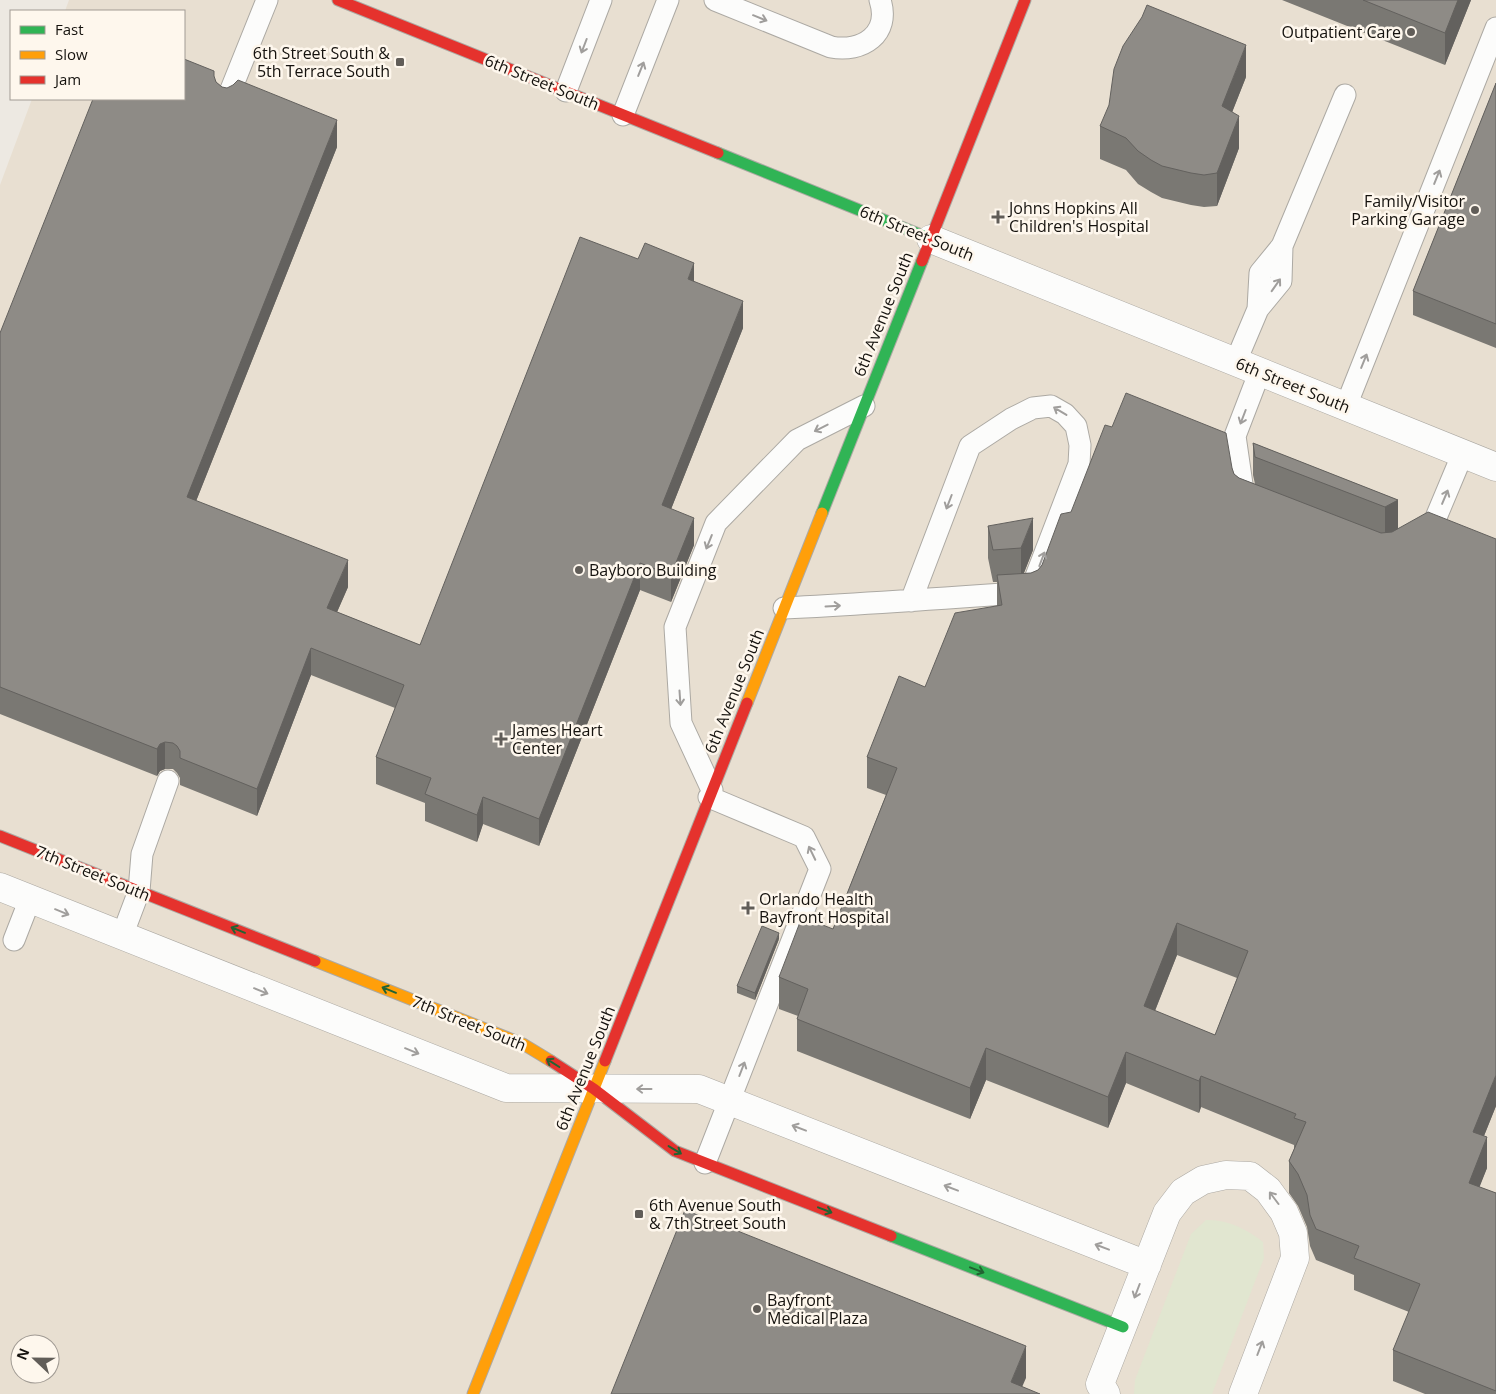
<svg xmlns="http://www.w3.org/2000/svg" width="1496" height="1394" viewBox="0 0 1496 1394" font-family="'Open Sans',sans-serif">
  <rect width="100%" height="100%" fill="#ede9e2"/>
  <path fill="#e8dfd1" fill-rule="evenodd" d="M 69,0 L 1496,0 L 1496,1394 L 0,1394 L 0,185 L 32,99 L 184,99 L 184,11 L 65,11 ZM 20,1344 L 50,1344 L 50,1374 L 20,1374 Z"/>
  <path fill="#e1e6d0" d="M 1206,1220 C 1227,1219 1247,1229 1263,1242 L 1264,1258 L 1212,1394 L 1134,1394 L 1135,1380 L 1191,1234 Z"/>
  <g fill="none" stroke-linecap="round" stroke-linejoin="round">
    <g stroke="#aca9a3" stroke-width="23">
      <path id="lane" d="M 715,0 L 831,47 C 862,53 891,34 880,0
        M 566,91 L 601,0
        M 226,102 L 267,0
        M 623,115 L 668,0
        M 1282,246 L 1281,281 L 1258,309 L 1260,273 L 1282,246 L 1345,95
        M 1236,361 L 1258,309
        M 1346,406 L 1496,28
        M 1254,501 L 1244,498 L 1235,436 L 1260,371
        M 1418,535 L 1432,527 L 1463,453
        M 784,608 C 866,604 948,598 1030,592 L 1079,464 L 1080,445 L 1076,426 L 1065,414 L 1051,406 L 1033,408 L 1011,419 L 970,446 L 911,601
        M 712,790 L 681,723 L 675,627 L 716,523 L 797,440 L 864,406
        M 122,936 L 139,891 L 142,854 L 168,781
        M 14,940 L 30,899
        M 705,1163 L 820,869 L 804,837 L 709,797"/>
    </g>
    <g stroke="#aca9a3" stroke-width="29">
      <path id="street" d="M 931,239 L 1496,467
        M 0,887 L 506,1088 L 699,1089 L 1147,1265
        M 1106,1394 L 1100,1384 L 1167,1213 L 1183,1192 L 1203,1180 L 1226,1175 L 1250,1176 L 1268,1190 L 1284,1212 L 1293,1233 L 1295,1258 L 1243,1394"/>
    </g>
    <g stroke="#aca9a3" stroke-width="13">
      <path id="fast" d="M 718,153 L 931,239
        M 822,513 L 922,261
        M 891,1236 L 1123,1327"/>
    </g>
    <g stroke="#aca9a3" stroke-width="13">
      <path id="slow" d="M 747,703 L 822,513
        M 315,961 L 523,1044 L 551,1061
        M 473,1394 L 605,1061"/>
    </g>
    <g stroke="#aca9a3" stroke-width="13">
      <path id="jam" d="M 338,0 L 718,153
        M 922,261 L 1025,0
        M 0,836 L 315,961
        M 551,1061 L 594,1089 L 675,1151 L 891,1236
        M 605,1061 L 747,703"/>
    </g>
    <use href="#lane" stroke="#fcfcfb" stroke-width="21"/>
    <use href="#street" stroke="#fcfcfb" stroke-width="28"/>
    <use href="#fast" stroke="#30b455" stroke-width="11"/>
    <use href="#slow" stroke="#ff9f0a" stroke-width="11"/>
    <use href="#jam" stroke="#e5322d" stroke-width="11"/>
  </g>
  <path fill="#7a7873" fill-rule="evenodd" d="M 1282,0 L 1471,0 L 1445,65 Z
    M 1246,77 L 1232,112 L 1239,148 L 1217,206 L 1204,207 L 1191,205 L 1162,198 L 1151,192 L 1138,184 L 1126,170 L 1100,159 L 1100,126 Z
    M 214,78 L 216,82 L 222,87 L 337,147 L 196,501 L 348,587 L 337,612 L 420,645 L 694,282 L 743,328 L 671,509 L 694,545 L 671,602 L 640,590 L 539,846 L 483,824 L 477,842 L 425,821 L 425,803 L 376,784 L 376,757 L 395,708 L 311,675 L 257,816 L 180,785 L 180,778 L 177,773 L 173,769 L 165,769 L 160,771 L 157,776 L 0,714 L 0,333 Z
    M 1496,83 L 1496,348 L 1413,315 L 1413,291 Z
    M 1253,443 L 1398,500 L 1398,529 L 1496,1106 L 1484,1136 L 1487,1168 L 1479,1187 L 1496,1193 L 1496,1394 L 1425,1394 L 1393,1381 L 1393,1350 L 1409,1312 L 1354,1290 L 1354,1275 L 1316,1260 L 1310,1246 L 1307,1227 L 1298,1206 L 1289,1193 L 1289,1161 L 1294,1149 L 1294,1145 L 1201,1107 L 1199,1113 L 1126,1083 L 1108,1128 L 986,1080 L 970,1119 L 797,1051 L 797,1019 L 798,1016 L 779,1009 L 779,977 L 833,929 L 886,795 L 867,788 L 867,757 L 925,687 L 997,606 L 997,582 L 993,582 L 988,558 L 988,526 L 1033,550 L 1024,573 L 1031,573 L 1038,570 L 1042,565 L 1071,512 L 1232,468 L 1234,474 L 1239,478 L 1255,484 L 1253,475 ZM 1177,955 L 1237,978 L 1215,1035 L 1155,1011 Z
    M 779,939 L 755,1000 L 737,993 L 737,986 Z"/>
  <path fill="#63615e" d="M 1458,0 L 1471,0 L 1445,65 L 1445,33 Z
    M 1246,45 L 1246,77 L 1222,138 L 1222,106 Z
    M 1239,116 L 1239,148 L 1217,206 L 1217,173 Z
    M 337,120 L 337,147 L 187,524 L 187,497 Z
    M 694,263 L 694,289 L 688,279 Z
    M 743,301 L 743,328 L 662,532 L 662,505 Z
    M 1398,500 L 1398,532 L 1385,539 L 1385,507 Z
    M 694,518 L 694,545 L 671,602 L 671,575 Z
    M 1033,518 L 1033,550 L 1021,580 L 1021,548 Z
    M 348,560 L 348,587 L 327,635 L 327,608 Z
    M 640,563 L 640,590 L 539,846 L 539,819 Z
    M 311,648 L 311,675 L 257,816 L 257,789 Z
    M 165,742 L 165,769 L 160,771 L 157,776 L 157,749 L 160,744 Z
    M 483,797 L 483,824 L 477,842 L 477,815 Z
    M 1177,923 L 1177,955 L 1144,1038 L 1144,1006 Z
    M 779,933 L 779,939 L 755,1000 L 755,993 Z
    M 986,1048 L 986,1080 L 970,1119 L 970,1088 Z
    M 1126,1052 L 1126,1083 L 1108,1128 L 1108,1097 Z
    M 1496,1075 L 1496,1106 L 1473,1163 L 1473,1132 Z
    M 1201,1076 L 1201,1107 L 1199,1113 L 1199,1081 Z
    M 1487,1137 L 1487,1168 L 1469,1214 L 1469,1183 Z
    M 1026,1346 L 1026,1378 L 1019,1394 L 1011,1382 Z"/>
  <path fill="#8e8b86" stroke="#63615e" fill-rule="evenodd" d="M 1363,0 L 1458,0 L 1445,33 Z
    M 1147,5 L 1246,45 L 1222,106 L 1239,116 L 1217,173 L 1204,175 L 1191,173 L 1162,166 L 1151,160 L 1138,151 L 1126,138 L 1100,126 L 1109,105 L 1114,69 L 1123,46 L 1142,17 Z
    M 184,59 L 214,71 L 214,76 L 216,82 L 222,87 L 227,88 L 233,85 L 238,80 L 337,120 L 187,497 L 348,560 L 327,608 L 420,645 L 580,237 L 638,259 L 645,243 L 694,263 L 688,279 L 743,301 L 662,505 L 694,518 L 671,575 L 640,563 L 539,819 L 483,797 L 477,815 L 425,794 L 431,778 L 376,757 L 404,685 L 311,648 L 257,789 L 180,758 L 180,751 L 177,746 L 173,743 L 165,742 L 160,744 L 157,749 L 0,687 L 0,333 L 93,99 L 184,99 Z
    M 1496,83 L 1496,324 L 1413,291 Z
    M 1126,393 L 1226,433 L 1232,468 L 1234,474 L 1239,478 L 1381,533 L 1392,532 L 1428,512 L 1496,539 L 1496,1075 L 1473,1132 L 1487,1137 L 1469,1183 L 1496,1193 L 1496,1391 L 1393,1350 L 1420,1284 L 1354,1258 L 1359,1246 L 1316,1229 L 1310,1215 L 1307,1195 L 1298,1174 L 1289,1161 L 1306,1122 L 1294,1118 L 1296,1114 L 1201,1076 L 1199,1081 L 1126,1052 L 1108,1097 L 986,1048 L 970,1088 L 797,1019 L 808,989 L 779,977 L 802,917 L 833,929 L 897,768 L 867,757 L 899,676 L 925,687 L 955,613 L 1002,605 L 997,575 L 1031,573 L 1038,570 L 1042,565 L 1061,514 L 1071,512 L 1105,425 L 1112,427 ZM 1177,923 L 1248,951 L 1215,1035 L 1144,1006 Z
    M 1253,443 L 1398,500 L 1385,507 L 1255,457 Z
    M 1033,518 L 1021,548 L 993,550 L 988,526 Z
    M 762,926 L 779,933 L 755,993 L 737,986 Z
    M 685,1210 L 1026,1346 L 1011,1382 L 1040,1394 L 611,1394 Z"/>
  <defs><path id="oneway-shaft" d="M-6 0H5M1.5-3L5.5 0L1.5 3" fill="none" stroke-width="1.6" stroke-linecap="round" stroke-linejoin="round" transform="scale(1.25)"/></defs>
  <g stroke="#a09e9c">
    <use href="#oneway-shaft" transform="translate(760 18) rotate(22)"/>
    <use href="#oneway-shaft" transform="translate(584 46) rotate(111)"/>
    <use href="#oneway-shaft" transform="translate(641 69) rotate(-68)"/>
    <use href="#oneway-shaft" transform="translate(1437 177) rotate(-68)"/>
    <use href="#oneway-shaft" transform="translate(1276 285) rotate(-55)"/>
    <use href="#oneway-shaft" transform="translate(1364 361) rotate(-68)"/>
    <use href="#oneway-shaft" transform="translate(1060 411) rotate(-149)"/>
    <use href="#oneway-shaft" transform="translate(1243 417) rotate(111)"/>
    <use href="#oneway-shaft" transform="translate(821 428) rotate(153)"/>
    <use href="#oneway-shaft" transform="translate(1445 497) rotate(-67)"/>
    <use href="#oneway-shaft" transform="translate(949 502) rotate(111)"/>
    <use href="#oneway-shaft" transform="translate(709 542) rotate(112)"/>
    <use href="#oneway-shaft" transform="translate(1042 559) rotate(-69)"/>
    <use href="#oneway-shaft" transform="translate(833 606) rotate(-3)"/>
    <use href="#oneway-shaft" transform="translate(680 698) rotate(86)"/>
    <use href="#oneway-shaft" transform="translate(812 853) rotate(-116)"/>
    <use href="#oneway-shaft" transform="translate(62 912) rotate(22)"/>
    <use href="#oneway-shaft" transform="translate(261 991) rotate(22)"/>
    <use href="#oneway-shaft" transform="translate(412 1051) rotate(22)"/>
    <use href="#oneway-shaft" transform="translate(742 1069) rotate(-69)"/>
    <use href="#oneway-shaft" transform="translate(644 1089) rotate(-180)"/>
    <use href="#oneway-shaft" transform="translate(799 1128) rotate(-159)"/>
    <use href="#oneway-shaft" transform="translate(951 1188) rotate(-159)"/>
    <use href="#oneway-shaft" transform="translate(1274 1198) rotate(-127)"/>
    <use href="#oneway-shaft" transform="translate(1102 1247) rotate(-159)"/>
    <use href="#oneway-shaft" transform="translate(1137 1291) rotate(111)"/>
    <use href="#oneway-shaft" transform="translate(1260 1348) rotate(-69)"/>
  </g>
  <g stroke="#226332">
    <use href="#oneway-shaft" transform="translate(238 930) rotate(-158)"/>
    <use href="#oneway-shaft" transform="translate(389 990) rotate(-158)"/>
    <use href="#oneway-shaft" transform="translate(553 1063) rotate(-148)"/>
    <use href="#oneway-shaft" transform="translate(675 1150) rotate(31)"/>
    <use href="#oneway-shaft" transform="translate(825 1210) rotate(21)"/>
    <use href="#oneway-shaft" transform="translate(977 1270) rotate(21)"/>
  </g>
  <g fill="#615d58" stroke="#fef7ed" stroke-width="2">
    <circle cx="1411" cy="32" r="5"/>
    <rect x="395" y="57" width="10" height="10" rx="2.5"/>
    <circle cx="1475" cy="210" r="5"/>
    <path d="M995.5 209.5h5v5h5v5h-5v5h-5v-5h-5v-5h5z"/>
    <circle cx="579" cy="570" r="5"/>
    <path d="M498.5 731.5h5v5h5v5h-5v5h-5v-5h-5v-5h5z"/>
    <path d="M745.5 900.5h5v5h5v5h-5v5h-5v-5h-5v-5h5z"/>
    <rect x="634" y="1209" width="10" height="10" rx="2.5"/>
    <circle cx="757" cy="1309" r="5"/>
  </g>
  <g text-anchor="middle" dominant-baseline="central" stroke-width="5" stroke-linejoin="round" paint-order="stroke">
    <g font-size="16" fill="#15120e" stroke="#fef7ed" text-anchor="start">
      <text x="1401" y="32" text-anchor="end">Outpatient Care</text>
      <text x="390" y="53" text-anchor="end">6th Street South &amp;<tspan x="390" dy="18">5th Terrace South</tspan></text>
      <text x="1465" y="201" text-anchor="end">Family/Visitor<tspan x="1465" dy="18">Parking Garage</tspan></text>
      <text x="1009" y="208">Johns Hopkins All<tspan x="1009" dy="18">Children's Hospital</tspan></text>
      <text x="589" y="570">Bayboro Building</text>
      <text x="512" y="730">James Heart<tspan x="512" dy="18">Center</tspan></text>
      <text x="759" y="899">Orlando Health<tspan x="759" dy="18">Bayfront Hospital</tspan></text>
      <text x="649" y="1205">6th Avenue South<tspan x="649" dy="18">&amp; 7th Street South</tspan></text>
      <text x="767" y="1300">Bayfront<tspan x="767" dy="18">Medical Plaza</tspan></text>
    </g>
    <g font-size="16" fill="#15120e" stroke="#fef7ed">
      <text transform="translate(542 82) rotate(22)">6th Street South</text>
      <text transform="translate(917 233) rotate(22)">6th Street South</text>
      <text transform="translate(883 314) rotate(-68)">6th Avenue South</text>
      <text transform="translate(1293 385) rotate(22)">6th Street South</text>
      <text transform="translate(734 691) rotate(-68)">6th Avenue South</text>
      <text transform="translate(93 873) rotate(22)">7th Street South</text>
      <text transform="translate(469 1023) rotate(22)">7th Street South</text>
      <text transform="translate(585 1068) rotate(-68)">6th Avenue South</text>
    </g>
  </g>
  <rect x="10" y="10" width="175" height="90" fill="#fef7ed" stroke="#a19b94"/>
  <rect x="20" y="26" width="25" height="8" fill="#30b455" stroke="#a19b94"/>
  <text x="55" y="35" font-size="15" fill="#15120e">Fast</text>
  <rect x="20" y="51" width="25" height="8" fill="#ff9f0a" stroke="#a19b94"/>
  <text x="55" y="60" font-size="15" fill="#15120e">Slow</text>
  <rect x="20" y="76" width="25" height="8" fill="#e5322d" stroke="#a19b94"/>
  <text x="55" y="85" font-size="15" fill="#15120e">Jam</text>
  <g transform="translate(35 1359) rotate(292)"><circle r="24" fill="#fef7ed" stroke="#a19b94"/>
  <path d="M0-4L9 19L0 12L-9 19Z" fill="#615d58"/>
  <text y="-8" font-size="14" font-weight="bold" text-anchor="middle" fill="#15120e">N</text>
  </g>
</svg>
